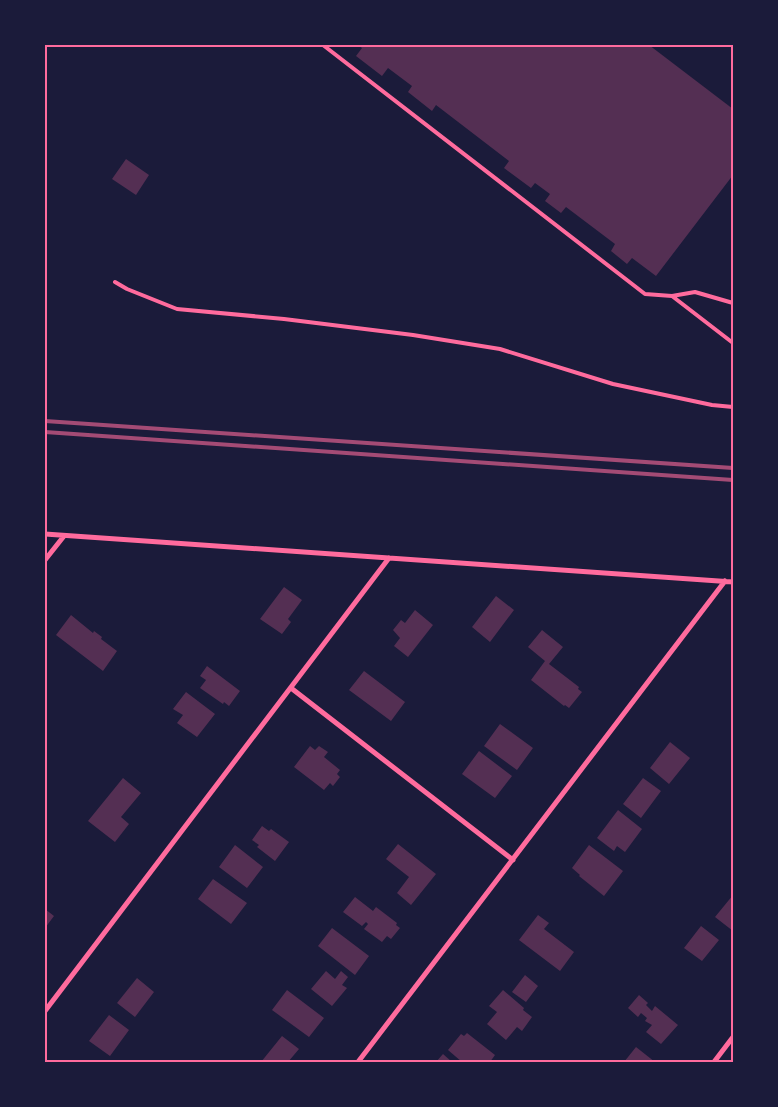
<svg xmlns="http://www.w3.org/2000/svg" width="778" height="1107" viewBox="0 0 778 1107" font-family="Quicksand,sans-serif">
  <rect width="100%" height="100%" fill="#1b1b3a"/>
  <path fill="#542f53" d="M 358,45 L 649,45 L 733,109 L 733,175 L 656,276 L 632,258 L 627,264 L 611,251 L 615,244 L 566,207 L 561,213 L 545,201 L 550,194 L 535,183 L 531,188 L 504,168 L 509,161 L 436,105 L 432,111 L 408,92 L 412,86 L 388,68 L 382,76 L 356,56 L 362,48 Z
    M 126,159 L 149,175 L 136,195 L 112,179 Z
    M 284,587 L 302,600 L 288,619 L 291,622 L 282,634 L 260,619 Z
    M 496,596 L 514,610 L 490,642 L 472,627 Z
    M 415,610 L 433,625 L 408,657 L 394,646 L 400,638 L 393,630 L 401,620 L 405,623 Z
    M 71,615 L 93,633 L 94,631 L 102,637 L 101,639 L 117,651 L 103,671 L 56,635 Z
    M 542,630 L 563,647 L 549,664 L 579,687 L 578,689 L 582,692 L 569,708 L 565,705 L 564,706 L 531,680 L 545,661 L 528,647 Z
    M 207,666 L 240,691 L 229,706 L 224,702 L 223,704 L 200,688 L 206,680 L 200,676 Z
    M 364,671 L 405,702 L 391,721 L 349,690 Z
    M 186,692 L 215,714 L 197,737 L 177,723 L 183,715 L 173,709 Z
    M 500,724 L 533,748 L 517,770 L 484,746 Z
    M 670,742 L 690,758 L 669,784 L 650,768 Z
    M 310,746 L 315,750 L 319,746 L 328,752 L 324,757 L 340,770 L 337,774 L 340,777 L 333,786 L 330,783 L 324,790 L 294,767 Z
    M 479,751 L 512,776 L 495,798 L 462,774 Z
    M 123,778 L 141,793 L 121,817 L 129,824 L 115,842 L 88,821 Z
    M 643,778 L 661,791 L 641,818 L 623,804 Z
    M 618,810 L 642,829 L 625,852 L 617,846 L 614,851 L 597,838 Z
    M 262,826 L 269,831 L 271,829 L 289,842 L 275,861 L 257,847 L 259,845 L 252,840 Z
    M 398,844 L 436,874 L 411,905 L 397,893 L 409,877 L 386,859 Z
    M 235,845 L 263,867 L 247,888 L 219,867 Z
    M 589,845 L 623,871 L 604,896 L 579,876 L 580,875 L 572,868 Z
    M 213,879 L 247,903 L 231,924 L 198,899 Z
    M 733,895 L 733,931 L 715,917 Z
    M 355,897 L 373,911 L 376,907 L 397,923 L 396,925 L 400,928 L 391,939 L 387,936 L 382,942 L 364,929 L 368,924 L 366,922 L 362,926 L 343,912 Z
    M 45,909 L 54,916 L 45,928 Z
    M 538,915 L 549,923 L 544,929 L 574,952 L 560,971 L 519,940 Z
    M 701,926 L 719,940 L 702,961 L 684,948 Z
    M 332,928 L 369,956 L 355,975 L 318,946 Z
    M 326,971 L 335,979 L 341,971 L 348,977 L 342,985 L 347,988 L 332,1006 L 311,989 Z
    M 525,975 L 538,986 L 526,1002 L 512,992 Z
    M 137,978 L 154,992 L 135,1017 L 117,1003 Z
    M 287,990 L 324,1018 L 309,1037 L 272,1010 Z
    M 503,990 L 524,1008 L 523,1010 L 532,1017 L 522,1031 L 517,1027 L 506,1040 L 487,1024 L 497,1012 L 489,1006 Z
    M 639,995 L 648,1003 L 646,1005 L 652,1011 L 655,1006 L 678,1025 L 661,1044 L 646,1032 L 652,1025 L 645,1021 L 647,1018 L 641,1013 L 638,1017 L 628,1008 Z
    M 109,1015 L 129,1030 L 110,1056 L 89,1041 Z
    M 467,1033 L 495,1055 L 490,1062 L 462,1062 L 448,1050 L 461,1034 L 464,1036 Z
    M 282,1036 L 299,1049 L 288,1062 L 261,1062 Z
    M 636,1047 L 655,1062 L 624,1062 Z
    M 443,1054 L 452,1062 L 436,1062 Z"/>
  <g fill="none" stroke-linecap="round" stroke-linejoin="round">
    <path stroke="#ff6b9d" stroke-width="4" d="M 323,45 L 645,294 L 672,296 L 733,343
      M 115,282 L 127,289 L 177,309 L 284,319 L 413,335 L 500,349 L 613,384 L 712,405 L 733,407
      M 672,296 L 695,292 L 733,303"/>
    <path stroke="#ff6b9d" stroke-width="5" d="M 45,534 L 733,582
      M 45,560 L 64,536
      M 291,688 L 513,860
      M 45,1011 L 389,558
      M 358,1062 L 725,581
      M 714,1062 L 733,1037"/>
    <path stroke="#a44b75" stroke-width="4" d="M 45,421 L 733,468
      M 45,432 L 733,480"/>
  </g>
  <rect width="778" height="1107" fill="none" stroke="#1b1b3a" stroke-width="92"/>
  <rect x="46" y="46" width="686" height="1015" fill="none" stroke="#ff6b9d" stroke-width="2"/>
</svg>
